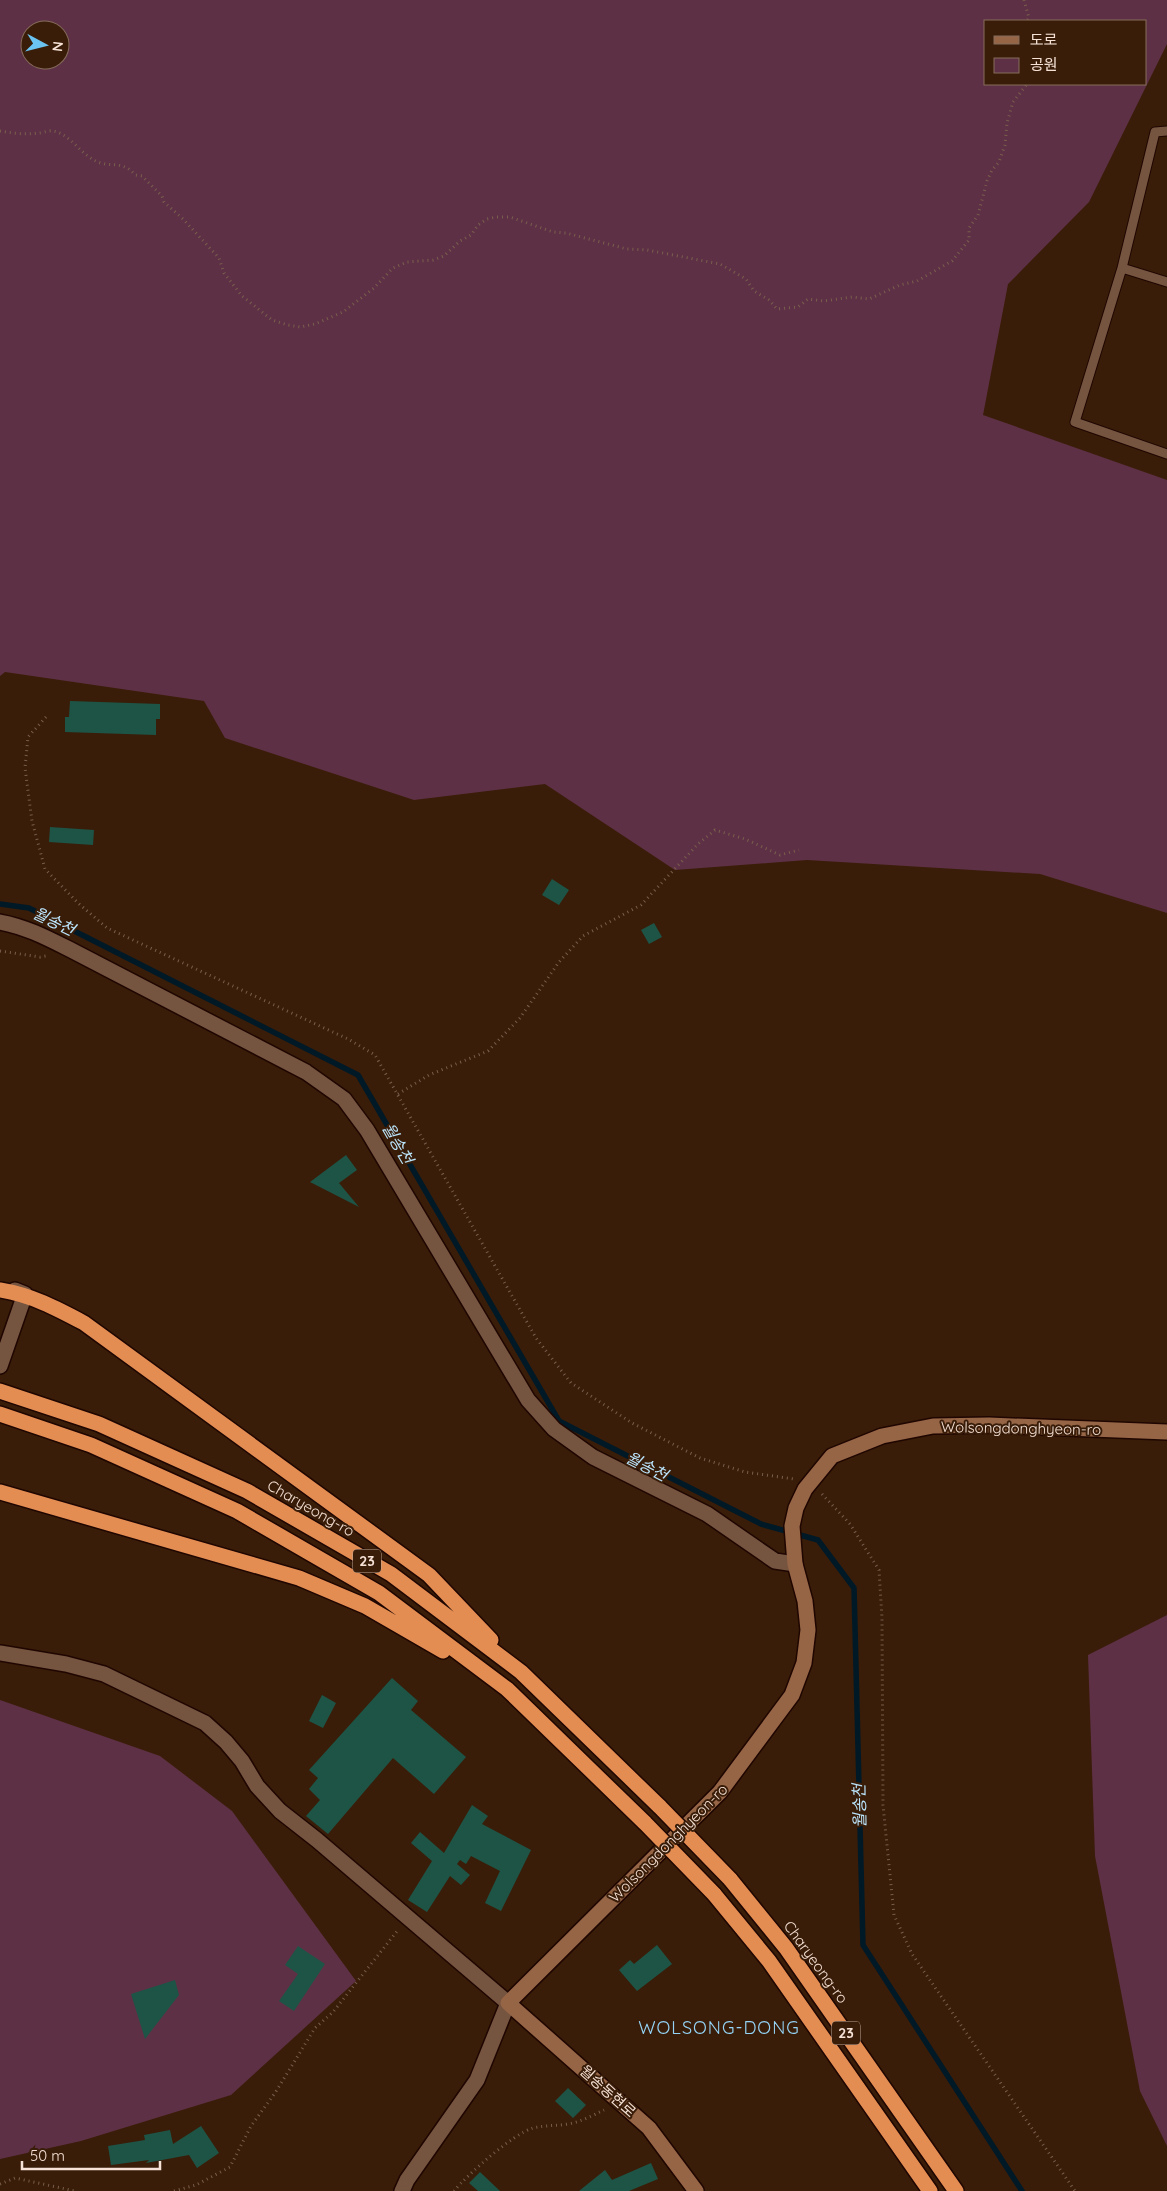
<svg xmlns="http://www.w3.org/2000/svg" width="1167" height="2191" viewBox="0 0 1167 2191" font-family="Quicksand,'Noto Sans KR',sans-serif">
  <rect width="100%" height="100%" fill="#391d09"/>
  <path fill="#5e3045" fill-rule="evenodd" d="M 0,0 L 1167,0 L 1167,44 L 1089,202 L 1008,284 L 983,415 L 1167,480 L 1167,913 L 1040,874 L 807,860 L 675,870 L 545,784 L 414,800 L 225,738 L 204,701 L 5,672 L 0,676 ZM 986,21 L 1146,21 L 1146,84 L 986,84 ZM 30,30 L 60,30 L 60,60 L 30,60 Z
    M 1167,1615 L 1167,2146 L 1140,2091 L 1095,1856 L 1088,1655 Z
    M 0,1700 L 160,1756 L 232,1811 L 356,1981 L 231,2095 L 81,2141 L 0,2159 Z"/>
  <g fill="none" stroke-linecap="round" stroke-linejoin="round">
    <path stroke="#001926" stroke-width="5.5" d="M 0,904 L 29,908 L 358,1075 L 559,1421 L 761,1524 L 818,1540 L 854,1588 L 863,1945 L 1022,2191"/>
  </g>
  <path fill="#1e5446" d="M 70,701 L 160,704 L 160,719 L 156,719 L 156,735 L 65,732 L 65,717 L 69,717 Z
    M 50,827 L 94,830 L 93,845 L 49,842 Z
    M 552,879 L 569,890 L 559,905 L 542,895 Z
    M 654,923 L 662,937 L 649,944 L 641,930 Z
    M 346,1155 L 357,1170 L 339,1183 L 359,1207 L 310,1182 Z
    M 392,1678 L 418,1701 L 411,1710 L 466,1757 L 434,1794 L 393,1758 L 328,1834 L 306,1816 L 320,1800 L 309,1789 L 318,1778 L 309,1770 Z
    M 322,1695 L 336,1703 L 323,1728 L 309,1721 Z
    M 472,1805 L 488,1816 L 482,1824 L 531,1850 L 501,1911 L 485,1903 L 500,1871 L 471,1856 L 466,1864 L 460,1860 L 457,1864 L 470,1875 L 461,1885 L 450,1876 L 427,1912 L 408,1900 L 432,1861 L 411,1843 L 420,1832 L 444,1853 Z
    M 657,1945 L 672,1964 L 637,1991 L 619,1970 L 630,1960 L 634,1964 Z
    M 298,1946 L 325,1964 L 294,2011 L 279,2001 L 298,1974 L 285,1965 Z
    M 175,1980 L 179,1995 L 145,2039 L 131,1994 Z
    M 568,2088 L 586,2105 L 573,2118 L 555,2101 Z
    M 201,2126 L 219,2153 L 197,2168 L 189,2155 L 146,2163 L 149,2160 L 111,2165 L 108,2146 L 145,2140 L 144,2135 L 170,2130 L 173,2144 Z
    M 651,2163 L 658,2179 L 629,2191 L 579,2191 L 605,2170 L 612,2180 Z
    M 480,2172 L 500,2191 L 478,2191 L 469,2183 Z"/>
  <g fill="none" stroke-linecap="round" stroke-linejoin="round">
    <g stroke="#1f0600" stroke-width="11">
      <path id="lane" d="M 1167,131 L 1155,132 L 1122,268 L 1075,422 L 1167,454
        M 1122,268 L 1167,282"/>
    </g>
    <g stroke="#1f0600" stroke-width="18">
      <path id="street" d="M 0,922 C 27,927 49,939 73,951 L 306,1072 L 344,1099 L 367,1130 L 528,1400 L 554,1429 L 593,1457 L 707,1514 L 775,1561 L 795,1564
        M 0,1366 L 25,1294 L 15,1290
        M 0,1653 L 66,1664 L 104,1674 L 205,1723 L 226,1742 L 242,1761 L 257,1786 L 280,1811 L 317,1840 L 508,2003 L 477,2080 L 407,2180 L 402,2191"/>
    </g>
    <g stroke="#1f0600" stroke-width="18">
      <path id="secondary" d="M 696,2191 L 649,2128 L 508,2003 L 720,1792 L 792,1695 L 804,1663 L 808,1630 L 805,1601 L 795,1564 L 792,1526 L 796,1508 L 805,1489 L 832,1456 L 882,1436 L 933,1426 L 989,1425 L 1167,1432"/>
    </g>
    <g stroke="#1f0600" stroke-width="18">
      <path id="highway" d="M 0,1290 C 31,1295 56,1308 84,1323 L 429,1575 L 491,1640
        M 0,1391 L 99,1424 L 247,1491 L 391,1574 L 521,1672 L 660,1807
        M 0,1414 L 91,1445 L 237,1511 L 379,1593 L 507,1689 L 645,1823
        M 0,1492 L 299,1578 L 365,1606 L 443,1651
        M 730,1879 L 786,1948 L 956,2191
        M 714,1894 L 769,1961 L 930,2191"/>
    </g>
    <path stroke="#785f4d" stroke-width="3" stroke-dasharray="1 4" stroke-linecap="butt" d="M 1024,0 L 1029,18 L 1027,21
      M 0,131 C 12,133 25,135 38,133 C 43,133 49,130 53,131 C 70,134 80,153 94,160 C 109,169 122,159 135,175 L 142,176 L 162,196 L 164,202 L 183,219 L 219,258 L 224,273 L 242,296 L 272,320 L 288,325 L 300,327 L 315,324 L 343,312 L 374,288 L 393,268 L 407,262 L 433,260 L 444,256 L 460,241 L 471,235 L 478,225 L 487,219 L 496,217 L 510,217 L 553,232 L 566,233 L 627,249 L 647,250 L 720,264 L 746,279 L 754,291 L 769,300 L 777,309 L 798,307 L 808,299 L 824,301 L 852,297 L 869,299 L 900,285 L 917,281 L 952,261 L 969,240 L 969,228 L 978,215 L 987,181 L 992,170 L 999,162 L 1005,145 L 1007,123 L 1013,102 L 1027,84
      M 46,717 L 28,737 L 25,768 L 32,821 L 45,869 L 78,903 L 107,928 L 348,1039 L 375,1055 L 536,1338 L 571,1383 L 632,1423 L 700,1458 L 745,1472 L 794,1479
      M 0,951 L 40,957 L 46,956
      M 398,1094 L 429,1075 L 488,1051 L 520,1018 L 559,962 L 583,936 L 641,905 L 698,844 L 715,830 L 745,839 L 780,855 L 799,850
      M 822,1494 L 850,1524 L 879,1570 L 882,1618 L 883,1805 L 894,1915 L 912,1954 L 1075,2191
      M 0,2184 L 15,2178 L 75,2191
      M 174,2191 L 196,2185 L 230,2167 L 251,2126 L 275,2093 L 315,2028 L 333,2012 L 398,1930
      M 454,2191 C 468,2174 513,2134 533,2128 C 546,2125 556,2126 568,2124 C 581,2122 593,2115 604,2110"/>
    <use href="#lane" stroke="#755440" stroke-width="9"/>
    <use href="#street" stroke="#755440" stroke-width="15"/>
    <use href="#secondary" stroke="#966546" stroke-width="15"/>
    <use href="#highway" stroke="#e48d53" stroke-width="15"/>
    <g stroke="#1f0600" stroke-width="18" stroke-linecap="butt">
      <path id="highway-bridge" d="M 660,1807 L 730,1879
        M 645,1823 L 714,1894"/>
    </g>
    <use href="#highway-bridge" stroke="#e48d53" stroke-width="15"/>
  </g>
  <g text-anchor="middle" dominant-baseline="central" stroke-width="4" stroke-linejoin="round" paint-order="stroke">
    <g fill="#391d09" stroke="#bda798" stroke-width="1">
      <rect x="353" y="1549.5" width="28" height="23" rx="4"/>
      <rect x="832" y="2021.5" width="28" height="23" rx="4"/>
    </g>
    <g font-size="14" font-weight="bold" fill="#f6e2d6">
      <text x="367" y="1561">23</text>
      <text x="846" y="2033">23</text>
    </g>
    <g font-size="15" fill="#f6e2d6" stroke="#391d09">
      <text transform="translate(1021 1428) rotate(1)">Wolsongdonghyeon-ro</text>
      <text transform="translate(311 1508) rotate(30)">Charyeong-ro</text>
      <text transform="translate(668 1843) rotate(-45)">Wolsongdonghyeon-ro</text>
      <text transform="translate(816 1962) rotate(54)">Charyeong-ro</text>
      <text transform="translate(608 2091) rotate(42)">월송동현로</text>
    </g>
    <g font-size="16" font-style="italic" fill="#bbe5fc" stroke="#391d09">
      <text transform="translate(54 921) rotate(26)">월송천</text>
      <text transform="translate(398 1143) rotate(60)">월송천</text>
      <text transform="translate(647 1466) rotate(27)">월송천</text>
      <text transform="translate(859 1806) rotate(-91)">월송천</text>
    </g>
    <g font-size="18" letter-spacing="1" fill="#95d4f6" stroke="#391d09">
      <text x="719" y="2027">WOLSONG-DONG</text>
    </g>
  </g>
  <rect x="984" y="20" width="162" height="65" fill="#391d09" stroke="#856c5b"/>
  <rect x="994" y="36" width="25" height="8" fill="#966546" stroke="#856c5b"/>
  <text x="1030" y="45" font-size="15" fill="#f6e2d6">도로</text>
  <rect x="994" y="58" width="25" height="15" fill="#5e3045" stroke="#856c5b"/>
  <text x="1030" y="70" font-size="15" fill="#f6e2d6">공원</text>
  <g transform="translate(45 45) rotate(97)"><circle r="24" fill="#391d09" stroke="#856c5b"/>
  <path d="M0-4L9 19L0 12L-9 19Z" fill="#6ac3f1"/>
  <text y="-8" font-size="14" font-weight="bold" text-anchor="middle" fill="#f6e2d6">N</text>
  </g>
  <path d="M22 2161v8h138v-8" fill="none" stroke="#f6e2d6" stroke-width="2.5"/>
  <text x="30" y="2161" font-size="15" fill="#f6e2d6" stroke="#391d09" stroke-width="4" paint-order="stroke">50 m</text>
</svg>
